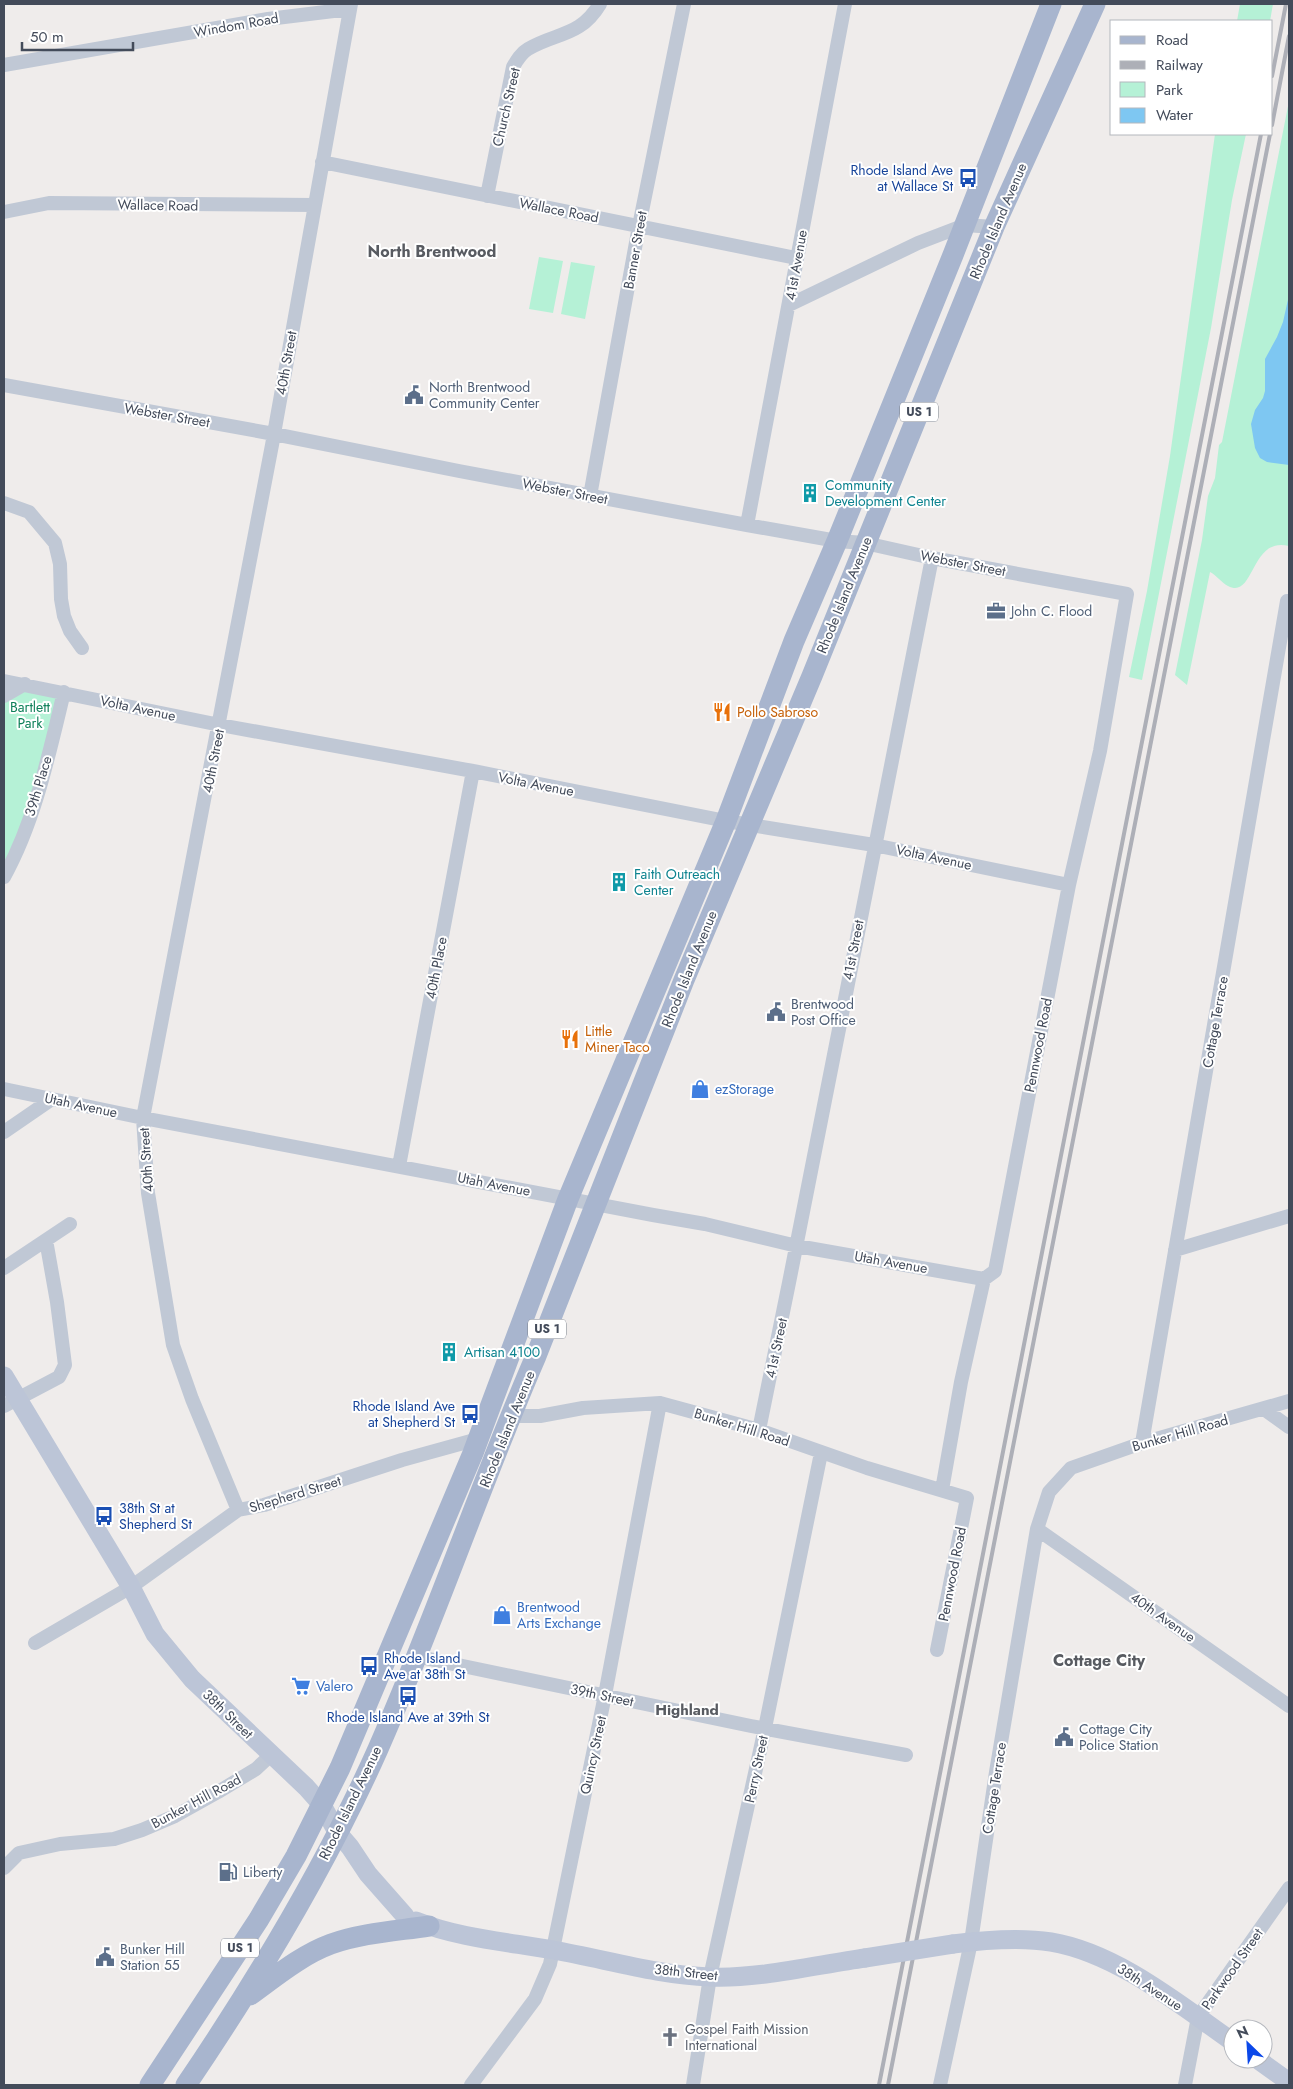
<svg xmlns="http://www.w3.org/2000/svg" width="1293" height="2089" viewBox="0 0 1293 2089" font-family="Jost,sans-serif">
  <rect width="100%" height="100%" fill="#efeceb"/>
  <path fill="#b5f1d6" d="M 1240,4 L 1273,4 L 1270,21 L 1237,21 Z
    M 1289,101 L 1289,546 C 1250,536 1255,600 1228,586 C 1222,583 1216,575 1210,572 L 1187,685 L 1175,675 L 1202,540 L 1208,496 L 1215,478 L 1219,445 L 1222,442 Z
    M 1215,134 L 1246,134 L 1232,200 L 1211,328 L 1142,680 L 1129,677 L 1147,591 L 1170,456 Z
    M 539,257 L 563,261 L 553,313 L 529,309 Z
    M 571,262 L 595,266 L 585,319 L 561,314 Z
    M 25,684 L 64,692 L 4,877 L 4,696 Z"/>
  <path fill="#7ec7f2" d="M 1289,295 L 1289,465 L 1267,462 L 1260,458 L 1255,448 L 1251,424 L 1255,410 L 1263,398 L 1265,391 L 1265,359 L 1277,337 L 1283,322 Z"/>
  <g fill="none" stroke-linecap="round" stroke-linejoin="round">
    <path stroke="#c0c8d5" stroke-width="14" d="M 4,65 L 268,19 L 350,9
      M 322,162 L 796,258
      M 487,196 L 513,67 C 517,60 521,53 528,49 C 557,32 580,37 600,4
      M 4,212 L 49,203 L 314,205
      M 789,305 L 918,243 L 965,225 L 994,227
      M 4,385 L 274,434 L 459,471 L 747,525 L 837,541 L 865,543 L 932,558 L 1127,594 L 1100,751 L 1069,885 L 995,1271 L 984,1279 L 961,1382 L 942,1490
      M 590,496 L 639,226 L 684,4
      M 4,503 L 29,512 L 55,543 L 60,564 L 61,599 L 64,616 L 70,631 L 82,648
      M 747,525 L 845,4
      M 4,681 L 220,725 L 473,771 L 726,821 L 874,845 L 1069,885
      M 4,696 L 25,684
      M 4,877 C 35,821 49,754 64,692
      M 4,1089 L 143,1118 L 653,1215 L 705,1224 L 797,1246 L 984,1279
      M 4,1132 L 52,1099
      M 399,1166 L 473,771
      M 1175,1250 L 1289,1216
      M 4,1268 L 46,1240
      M 4,1406 L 59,1377 L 65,1365 L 57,1302 L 46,1240 L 70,1224
      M 1264,1409 L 1289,1427
      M 510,1416 L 540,1416 L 583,1408 L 660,1403 L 759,1430 L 867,1468 L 967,1498 L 937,1650
      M 759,1430 C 819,1140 873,849 932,558
      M 1142,1443 L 1287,601
      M 238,1510 L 192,1399 L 173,1345 L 148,1193 L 143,1118 L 272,445 L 351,4
      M 1037,1529 L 1289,1706
      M 35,1643 L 131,1587 L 238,1510 L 264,1505 L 402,1460 L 478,1439
      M 415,1656 L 751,1726 L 906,1755
      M 4,1868 L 19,1853 L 60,1844 L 114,1839 L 142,1830 L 175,1816 L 218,1792 L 256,1769 L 271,1755
      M 471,2085 L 535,1999 L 550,1964 L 605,1695 L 660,1403
      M 693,2085 L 710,1977 L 765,1728 L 821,1453
      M 940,2085 L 971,1942 L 996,1772 L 1037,1529 L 1049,1492 L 1071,1468 L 1142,1443 L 1289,1401
      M 1185,2085 L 1198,2017 L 1289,1888"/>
    <path stroke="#bcc5d7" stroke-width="19" d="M 4,1376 L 131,1587 L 155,1634 L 192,1679 L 306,1787 L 322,1805 L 337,1832 L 350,1847 L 368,1874 L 405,1916
      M 416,1921 C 458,1938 508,1942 553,1950 C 605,1959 657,1975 710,1977 C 759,1979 816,1965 865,1958
      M 953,1944 C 984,1940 1020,1937 1051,1942 C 1117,1953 1180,2005 1233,2042
      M 1257,2059 L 1289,2082"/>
    <path stroke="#a8b5ce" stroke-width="21" d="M 250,1995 C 275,1977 301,1955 331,1944 C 362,1933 396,1931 429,1926
      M 150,2085 L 259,1919 L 296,1856 L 340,1768 L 473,1453 L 568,1199 L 726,821 L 794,641 L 837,541 L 953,255 L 1051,4
      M 186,2085 C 257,1980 326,1866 378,1749 C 435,1620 480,1485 536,1356 L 684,980 L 812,676 L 994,227 L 1095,4"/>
    <path stroke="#adafb7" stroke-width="4" d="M 1272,76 L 1286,4
      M 1272,125 L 1289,36
      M 879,2085 L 1261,134
      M 888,2085 L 1270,134"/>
    <path stroke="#bcc5d7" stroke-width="19" d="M 865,1958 L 953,1944"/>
  </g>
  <defs>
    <g id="bus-bare" transform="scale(1.5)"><path d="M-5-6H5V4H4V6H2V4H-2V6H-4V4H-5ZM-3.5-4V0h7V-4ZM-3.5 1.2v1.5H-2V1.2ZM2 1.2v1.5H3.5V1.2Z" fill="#1a4fb4" stroke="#fff" stroke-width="2.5" paint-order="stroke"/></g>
    <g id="civic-bare" transform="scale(1.5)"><path d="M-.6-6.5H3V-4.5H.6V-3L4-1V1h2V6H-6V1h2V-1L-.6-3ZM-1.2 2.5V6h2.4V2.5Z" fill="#5c6f8a" stroke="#fff" stroke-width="2.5" paint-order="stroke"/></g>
    <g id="building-bare" transform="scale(1.5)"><path d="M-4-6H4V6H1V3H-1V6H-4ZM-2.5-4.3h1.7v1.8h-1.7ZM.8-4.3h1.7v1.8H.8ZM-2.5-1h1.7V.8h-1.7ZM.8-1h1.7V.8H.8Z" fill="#0f9aa8" stroke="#fff" stroke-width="2.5" paint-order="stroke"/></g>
    <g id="office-bare" transform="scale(1.5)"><path d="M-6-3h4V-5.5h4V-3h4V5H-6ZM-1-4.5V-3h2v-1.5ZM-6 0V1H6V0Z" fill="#5c6f8a" stroke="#fff" stroke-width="2.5" paint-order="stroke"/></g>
    <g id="restaurant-bare" transform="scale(1.5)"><path d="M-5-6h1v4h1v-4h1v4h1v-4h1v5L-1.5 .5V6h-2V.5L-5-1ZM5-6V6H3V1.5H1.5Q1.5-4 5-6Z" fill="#e8710a" stroke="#fff" stroke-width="2.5" paint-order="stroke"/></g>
    <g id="shop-bare" transform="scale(1.5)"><path d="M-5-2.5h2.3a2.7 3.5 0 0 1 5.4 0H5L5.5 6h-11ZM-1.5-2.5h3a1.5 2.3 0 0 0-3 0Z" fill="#3f7fe0" stroke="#fff" stroke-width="2.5" paint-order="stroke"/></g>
    <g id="supermarket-bare" transform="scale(1.5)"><path d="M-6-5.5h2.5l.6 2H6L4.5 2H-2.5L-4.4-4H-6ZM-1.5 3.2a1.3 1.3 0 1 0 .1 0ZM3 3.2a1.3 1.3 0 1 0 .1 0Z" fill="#3f7fe0" stroke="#fff" stroke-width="2.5" paint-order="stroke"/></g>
    <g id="fuel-bare" transform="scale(1.5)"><path d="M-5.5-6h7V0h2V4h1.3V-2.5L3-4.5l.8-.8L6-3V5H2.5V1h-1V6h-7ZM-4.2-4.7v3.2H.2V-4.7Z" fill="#5c6f8a" stroke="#fff" stroke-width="2.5" paint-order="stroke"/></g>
    <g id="church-bare" transform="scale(1.5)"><path d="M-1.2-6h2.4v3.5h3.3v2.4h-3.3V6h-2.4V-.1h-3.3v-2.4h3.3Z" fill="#6b7280" stroke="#fff" stroke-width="2.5" paint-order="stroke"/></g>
  </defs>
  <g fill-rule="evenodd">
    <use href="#bus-bare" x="968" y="178"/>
    <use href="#civic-bare" x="414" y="395"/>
    <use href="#building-bare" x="810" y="493"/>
    <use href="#office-bare" x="996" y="611"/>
    <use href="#restaurant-bare" x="722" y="712"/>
    <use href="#building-bare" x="619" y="882"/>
    <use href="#civic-bare" x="776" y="1012"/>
    <use href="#restaurant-bare" x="570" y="1039"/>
    <use href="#shop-bare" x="700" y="1089"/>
    <use href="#building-bare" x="449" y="1352"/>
    <use href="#bus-bare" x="470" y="1414"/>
    <use href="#bus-bare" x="104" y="1516"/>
    <use href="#shop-bare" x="502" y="1615"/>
    <use href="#bus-bare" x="369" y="1666"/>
    <use href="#supermarket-bare" x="301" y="1686"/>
    <use href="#bus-bare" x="408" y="1696"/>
    <use href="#civic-bare" x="1064" y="1737"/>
    <use href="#fuel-bare" x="228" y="1872"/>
    <use href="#civic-bare" x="105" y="1957"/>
    <use href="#church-bare" x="670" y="2037"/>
  </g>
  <g text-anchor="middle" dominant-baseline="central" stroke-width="4" stroke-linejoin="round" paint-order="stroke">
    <g fill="#fff" stroke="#7b818c" stroke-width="1">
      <rect x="900" y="402.5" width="38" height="19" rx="4"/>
      <rect x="528" y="1319.5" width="38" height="19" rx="4"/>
      <rect x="221" y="1938.5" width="38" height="19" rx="4"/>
    </g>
    <g font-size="12" font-weight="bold" fill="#434b5a">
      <text x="919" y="412">US 1</text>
      <text x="547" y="1329">US 1</text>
      <text x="240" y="1948">US 1</text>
    </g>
    <g font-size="14" fill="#434b5a" stroke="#fff">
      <text transform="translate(236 25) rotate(-10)">Windom Road</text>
      <text transform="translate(506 107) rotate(-77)">Church Street</text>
      <text transform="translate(158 205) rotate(1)">Wallace Road</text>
      <text transform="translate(559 210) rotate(11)">Wallace Road</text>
      <text transform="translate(998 221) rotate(-67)">Rhode Island Avenue</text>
      <text transform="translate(635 250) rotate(-80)">Banner Street</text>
      <text transform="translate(796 265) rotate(-80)">41st Avenue</text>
      <text transform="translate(286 363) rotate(-80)">40th Street</text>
      <text transform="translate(167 415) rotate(10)">Webster Street</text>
      <text transform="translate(565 491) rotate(11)">Webster Street</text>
      <text transform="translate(963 563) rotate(11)">Webster Street</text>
      <text transform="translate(844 595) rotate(-68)">Rhode Island Avenue</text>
      <text transform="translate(138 708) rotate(12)">Volta Avenue</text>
      <text transform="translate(213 761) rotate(-79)">40th Street</text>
      <text transform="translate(536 784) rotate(11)">Volta Avenue</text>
      <text transform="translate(38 786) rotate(-73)">39th Place</text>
      <text transform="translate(934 857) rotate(12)">Volta Avenue</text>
      <text transform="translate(853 950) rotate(-79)">41st Street</text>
      <text transform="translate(436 968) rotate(-79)">40th Place</text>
      <text transform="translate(689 969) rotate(-68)">Rhode Island Avenue</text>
      <text transform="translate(1215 1022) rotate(-80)">Cottage Terrace</text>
      <text transform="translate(1038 1045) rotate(-79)">Pennwood Road</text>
      <text transform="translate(81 1105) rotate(12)">Utah Avenue</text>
      <text transform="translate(146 1160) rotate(-94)">40th Street</text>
      <text transform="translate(494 1184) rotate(11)">Utah Avenue</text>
      <text transform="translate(891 1262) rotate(10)">Utah Avenue</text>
      <text transform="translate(776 1348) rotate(-78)">41st Street</text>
      <text transform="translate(742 1427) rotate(17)">Bunker Hill Road</text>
      <text transform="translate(507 1429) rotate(-68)">Rhode Island Avenue</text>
      <text transform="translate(1180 1433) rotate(-16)">Bunker Hill Road</text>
      <text transform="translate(295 1494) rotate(-17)">Shepherd Street</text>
      <text transform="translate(952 1574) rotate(-79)">Pennwood Road</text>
      <text transform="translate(1163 1617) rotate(35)">40th Avenue</text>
      <text transform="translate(602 1695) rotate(12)">39th Street</text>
      <text transform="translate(228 1714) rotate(44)">38th Street</text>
      <text transform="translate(593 1755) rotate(-78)">Quincy Street</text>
      <text transform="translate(756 1769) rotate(-78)">Perry Street</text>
      <text transform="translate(994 1788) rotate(-81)">Cottage Terrace</text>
      <text transform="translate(196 1801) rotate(-28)">Bunker Hill Road</text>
      <text transform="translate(350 1803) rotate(-64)">Rhode Island Avenue</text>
      <text transform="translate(1232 1969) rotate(-55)">Parkwood Street</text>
      <text transform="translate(686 1972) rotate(6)">38th Street</text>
      <text transform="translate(1150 1987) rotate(33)">38th Avenue</text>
    </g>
    <g font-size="14" fill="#164399" stroke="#fff" text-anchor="end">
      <text x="953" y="170">Rhode Island Ave<tspan x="953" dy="16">at Wallace St</tspan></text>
      <text x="455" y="1406">Rhode Island Ave<tspan x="455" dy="16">at Shepherd St</tspan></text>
      <text x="119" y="1508" text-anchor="start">38th St at<tspan x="119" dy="16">Shepherd St</tspan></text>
      <text x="384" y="1658" text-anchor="start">Rhode Island<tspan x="384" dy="16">Ave at 38th St</tspan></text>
      <text x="408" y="1717" text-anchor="middle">Rhode Island Ave at 39th St</text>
    </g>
    <g font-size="14" fill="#4e5e75" stroke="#fff" text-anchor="start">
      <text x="429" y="387">North Brentwood<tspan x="429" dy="16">Community Center</tspan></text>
      <text x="1011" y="611">John C. Flood</text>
      <text x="791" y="1004">Brentwood<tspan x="791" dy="16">Post Office</tspan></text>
      <text x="1079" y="1729">Cottage City<tspan x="1079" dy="16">Police Station</tspan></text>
      <text x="243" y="1872">Liberty</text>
      <text x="120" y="1949">Bunker Hill<tspan x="120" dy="16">Station 55</tspan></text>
    </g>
    <g font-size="14" fill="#0d838f" stroke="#fff" text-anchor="start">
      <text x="825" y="485">Community<tspan x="825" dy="16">Development Center</tspan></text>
      <text x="634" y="874">Faith Outreach<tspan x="634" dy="16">Center</tspan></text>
      <text x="464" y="1352">Artisan 4100</text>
    </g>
    <g font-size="14" fill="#0f805a" stroke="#fff">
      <text x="30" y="707">Bartlett<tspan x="30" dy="16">Park</tspan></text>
    </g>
    <g font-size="14" fill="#c56008" stroke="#fff" text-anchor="start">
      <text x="737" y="712">Pollo Sabroso</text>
      <text x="585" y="1031">Little<tspan x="585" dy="16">Miner Taco</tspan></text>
    </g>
    <g font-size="14" fill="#366cbe" stroke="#fff" text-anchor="start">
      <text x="715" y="1089">ezStorage</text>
      <text x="517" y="1607">Brentwood<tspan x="517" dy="16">Arts Exchange</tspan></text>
      <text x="316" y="1686">Valero</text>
    </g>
    <g font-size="14" fill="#5b616d" stroke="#fff" text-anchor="start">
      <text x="685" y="2029">Gospel Faith Mission<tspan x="685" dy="16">International</tspan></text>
    </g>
    <g font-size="15" font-weight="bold" fill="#585b61" stroke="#fff">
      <text x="687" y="1710">Highland</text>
    </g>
    <g font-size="16" font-weight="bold" fill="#585b61" stroke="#fff">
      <text x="432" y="251">North Brentwood</text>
      <text x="1099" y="1660">Cottage City</text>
    </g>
  </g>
  <rect width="1293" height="2089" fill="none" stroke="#434b5a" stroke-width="10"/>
  <rect x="1110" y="20" width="162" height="115" fill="#ffffff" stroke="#b4b7bd"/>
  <rect x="1120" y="36" width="25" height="8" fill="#a8b5ce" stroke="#b4b7bd"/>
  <text x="1156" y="45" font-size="15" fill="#434b5a">Road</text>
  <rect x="1120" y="61" width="25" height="8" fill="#adafb7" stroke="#b4b7bd"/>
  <text x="1156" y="70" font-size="15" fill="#434b5a">Railway</text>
  <rect x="1120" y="82" width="25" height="15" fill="#b5f1d6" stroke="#b4b7bd"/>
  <text x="1156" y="95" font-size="15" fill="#434b5a">Park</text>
  <rect x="1120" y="108" width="25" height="15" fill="#7ec7f2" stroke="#b4b7bd"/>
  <text x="1156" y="120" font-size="15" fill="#434b5a">Water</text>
  <g transform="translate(1248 2044) rotate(335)"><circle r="24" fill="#ffffff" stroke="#b4b7bd"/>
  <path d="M0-4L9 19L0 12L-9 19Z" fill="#0b48e9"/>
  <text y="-8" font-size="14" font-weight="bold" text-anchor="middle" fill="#434b5a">N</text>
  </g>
  <path d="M22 42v8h111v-8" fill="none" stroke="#434b5a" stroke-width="2.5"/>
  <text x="30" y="42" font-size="15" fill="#434b5a" stroke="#ffffff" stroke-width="4" paint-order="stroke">50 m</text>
</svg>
